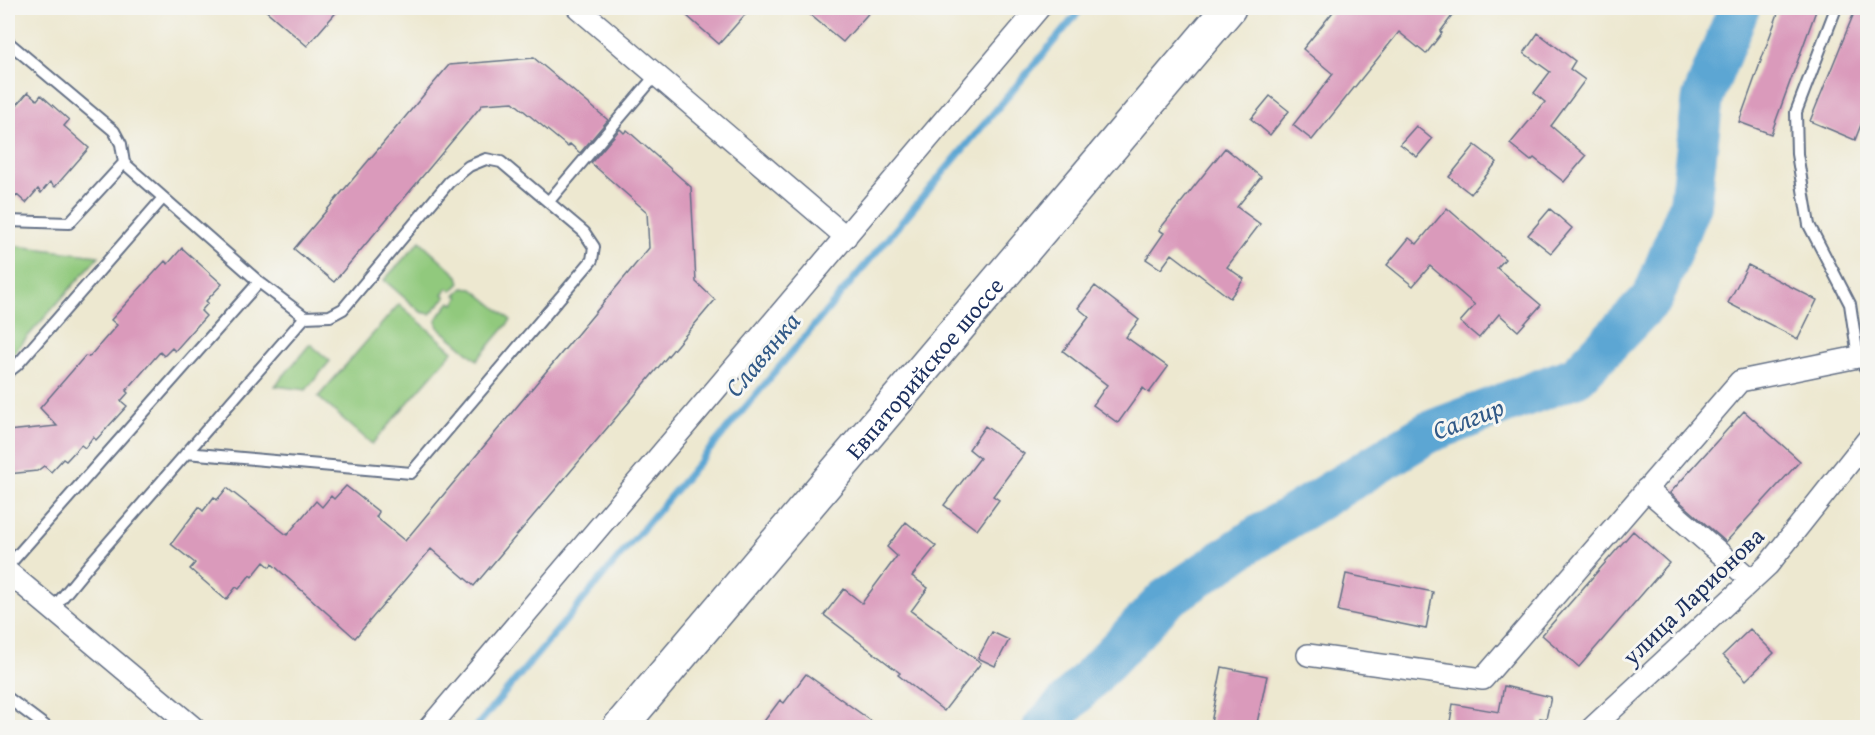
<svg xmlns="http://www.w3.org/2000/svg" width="1875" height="735" viewBox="0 0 1875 735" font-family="'Gentium Book Plus',serif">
  <rect width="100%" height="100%" fill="#f6f6f2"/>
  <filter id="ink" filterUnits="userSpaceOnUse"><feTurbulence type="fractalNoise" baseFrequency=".0167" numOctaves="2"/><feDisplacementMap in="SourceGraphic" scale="12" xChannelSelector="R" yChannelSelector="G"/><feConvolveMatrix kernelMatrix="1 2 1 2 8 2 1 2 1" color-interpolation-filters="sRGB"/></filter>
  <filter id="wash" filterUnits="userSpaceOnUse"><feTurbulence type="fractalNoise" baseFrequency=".008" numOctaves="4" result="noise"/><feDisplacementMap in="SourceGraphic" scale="24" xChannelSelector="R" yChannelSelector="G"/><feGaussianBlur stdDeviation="1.35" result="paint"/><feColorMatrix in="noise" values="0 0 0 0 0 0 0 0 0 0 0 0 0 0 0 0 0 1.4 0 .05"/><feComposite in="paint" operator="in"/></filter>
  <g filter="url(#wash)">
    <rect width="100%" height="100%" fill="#ede8d0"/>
    <path fill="#91c97d" stroke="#567c6e" stroke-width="1.5" d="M 420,241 L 458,276 L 460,283 L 452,291 L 448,288 L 443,294 L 446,297 L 430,314 L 421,312 L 384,280 Z
      M 8,245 L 99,256 L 8,359 Z
      M 463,288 L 473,289 L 511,320 L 477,360 L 438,327 L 436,320 L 450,302 L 454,304 L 459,297 L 456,295 Z
      M 399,304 L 453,351 L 372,444 L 318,397 Z
      M 310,344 L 330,361 L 306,390 L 275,386 Z"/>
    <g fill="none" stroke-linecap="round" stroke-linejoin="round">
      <path stroke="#5ba6d3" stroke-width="7" d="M 475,728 L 1082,8"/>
      <path stroke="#5ba6d3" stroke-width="42" d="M 1043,728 L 1166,599 L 1254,539 L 1429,432 L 1577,376 L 1653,297 L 1690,204 L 1703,97 L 1739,8"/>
    </g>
    <g id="blocks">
      <path fill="#da9abb" d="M 263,8 L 340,8 L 307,46 Z
        M 678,8 L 751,8 L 719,44 Z
        M 802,8 L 873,8 L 843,42 Z
        M 1336,8 L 1458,8 L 1440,32 L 1442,33 L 1426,54 L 1399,32 L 1312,140 L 1293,125 L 1333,74 L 1303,49 Z
        M 1780,8 L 1817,8 L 1771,134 L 1739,122 Z
        M 1856,8 L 1868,8 L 1868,107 L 1855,140 L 1810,121 Z
        M 1538,33 L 1575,61 L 1570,69 L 1585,80 L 1551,126 L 1586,156 L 1564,182 L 1534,158 L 1531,161 L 1510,144 L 1545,102 L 1534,93 L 1550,72 L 1524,53 Z
        M 534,58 L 608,120 L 580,153 L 570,144 L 568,147 L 513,102 L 483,104 L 334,282 L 294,249 L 449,65 Z
        M 28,92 L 37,100 L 41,95 L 69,120 L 64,126 L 89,148 L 55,187 L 50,182 L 41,193 L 38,189 L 26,203 L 17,195 L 8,206 L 8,97 L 16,106 Z
        M 1270,96 L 1289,111 L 1270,135 L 1251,119 Z
        M 1416,126 L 1432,139 L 1417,157 L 1400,144 Z
        M 620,129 L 624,133 L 627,130 L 691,187 L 696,282 L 715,300 L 474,586 L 431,549 L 355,638 L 272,564 L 270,567 L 264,562 L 252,577 L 250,575 L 239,589 L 236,587 L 226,600 L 190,569 L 195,563 L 171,544 L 199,507 L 203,511 L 214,497 L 217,500 L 227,488 L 287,535 L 316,501 L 322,507 L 331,496 L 334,499 L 346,486 L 379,512 L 376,517 L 405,541 L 649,248 L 647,212 L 591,163 Z
        M 1475,145 L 1497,162 L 1471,194 L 1449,177 Z
        M 1225,148 L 1261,177 L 1237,207 L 1260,224 L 1227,267 L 1244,279 L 1230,298 L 1172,254 L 1161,269 L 1146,259 L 1164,233 L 1159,230 Z
        M 1447,208 L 1505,259 L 1497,268 L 1541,305 L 1518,331 L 1499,314 L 1479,338 L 1460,322 L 1475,305 L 1430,266 L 1413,286 L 1387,265 L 1409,238 L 1417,244 Z
        M 1550,209 L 1572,228 L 1551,253 L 1528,235 Z
        M 182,248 L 222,284 L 206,301 L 208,303 L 201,311 L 206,316 L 175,351 L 172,348 L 164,356 L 160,352 L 126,391 L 128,393 L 121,401 L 127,406 L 96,440 L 93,437 L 85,448 L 81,445 L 66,461 L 63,459 L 51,472 L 44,466 L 37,471 L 8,474 L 8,431 L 57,426 L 40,408 L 85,356 L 89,357 L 117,325 L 111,320 L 165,261 L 168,264 Z
        M 1748,265 L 1817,300 L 1798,339 L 1728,303 Z
        M 1095,286 L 1139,320 L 1126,337 L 1168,367 L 1149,393 L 1143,388 L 1118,423 L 1093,405 L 1107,385 L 1063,351 L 1089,317 L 1078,308 Z
        M 1744,411 L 1800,461 L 1726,542 L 1670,493 Z
        M 985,426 L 1024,454 L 993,496 L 999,500 L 977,530 L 944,505 L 980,458 L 969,449 Z
        M 906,522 L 936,546 L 912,576 L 928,588 L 911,611 L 981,663 L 944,711 L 898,675 L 900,673 L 824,615 L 844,589 L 862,603 L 897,556 L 887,547 Z
        M 1633,531 L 1669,563 L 1579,667 L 1542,635 Z
        M 1346,574 L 1433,592 L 1426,629 L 1338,611 Z
        M 1750,629 L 1774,653 L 1746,680 L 1723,655 Z
        M 992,632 L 1009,640 L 995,666 L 978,658 Z
        M 1222,667 L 1267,676 L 1256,728 L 1210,728 Z
        M 806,674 L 881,728 L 759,728 L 780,700 L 784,703 Z
        M 1504,686 L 1551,697 L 1546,719 L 1540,718 L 1538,728 L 1449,728 L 1453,704 L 1499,712 Z"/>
    </g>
  </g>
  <g filter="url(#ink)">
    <use href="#blocks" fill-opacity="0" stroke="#647086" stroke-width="1.5"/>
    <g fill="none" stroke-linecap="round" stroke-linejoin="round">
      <g stroke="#647086" stroke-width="14">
        <path id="lane" d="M 1836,8 L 1796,112 L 1797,154 L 1809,225 L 1850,304 L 1858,357 L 1868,372
          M 8,42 L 114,131 L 121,144 L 124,163
          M 549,201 L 656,75
          M 8,221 L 69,223 L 124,163 L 259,282 L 305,317 L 330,316 L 343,309 L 449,182 L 469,166 L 486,159 L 501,162 L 584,232 L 594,247 L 592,260 L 411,473 L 186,453
          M 8,372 L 17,365 L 163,198
          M 8,566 L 259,282
          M 52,610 L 89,565 L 305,317
          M 8,698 L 48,728"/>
      </g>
      <g stroke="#647086" stroke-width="24">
        <path id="street" d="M 578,8 L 846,237
          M 1646,489 L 1751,580
          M 8,572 L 194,728
          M 1308,655 L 1483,679 L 1740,381 L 1858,357
          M 429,728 L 1039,8
          M 1592,728 L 1768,565 L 1868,439"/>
      </g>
      <g stroke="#647086" stroke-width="36">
        <g id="primary">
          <path id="s1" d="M 619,728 L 1229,8"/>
        </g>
      </g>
      <use href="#lane" stroke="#fff" stroke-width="10"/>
      <use href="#street" stroke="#fff" stroke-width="21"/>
      <use href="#primary" stroke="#fff" stroke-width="33"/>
    </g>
  </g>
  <g text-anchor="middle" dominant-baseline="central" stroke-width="6" stroke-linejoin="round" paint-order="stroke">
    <g font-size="24" fill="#1b2f5e" stroke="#f6f6f2">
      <text stroke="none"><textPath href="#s1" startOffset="472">Евпаторийское шоссе</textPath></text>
      <text transform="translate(1693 596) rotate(-44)">улица Ларионова</text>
    </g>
    <g font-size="26" font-style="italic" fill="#315987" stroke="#f6f6f2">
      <text transform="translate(762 354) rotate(-50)">Славянка</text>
      <text transform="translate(1468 418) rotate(-21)">Салгир</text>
    </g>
  </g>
  <rect width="1875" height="735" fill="none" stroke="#f6f6f2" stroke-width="30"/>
</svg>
